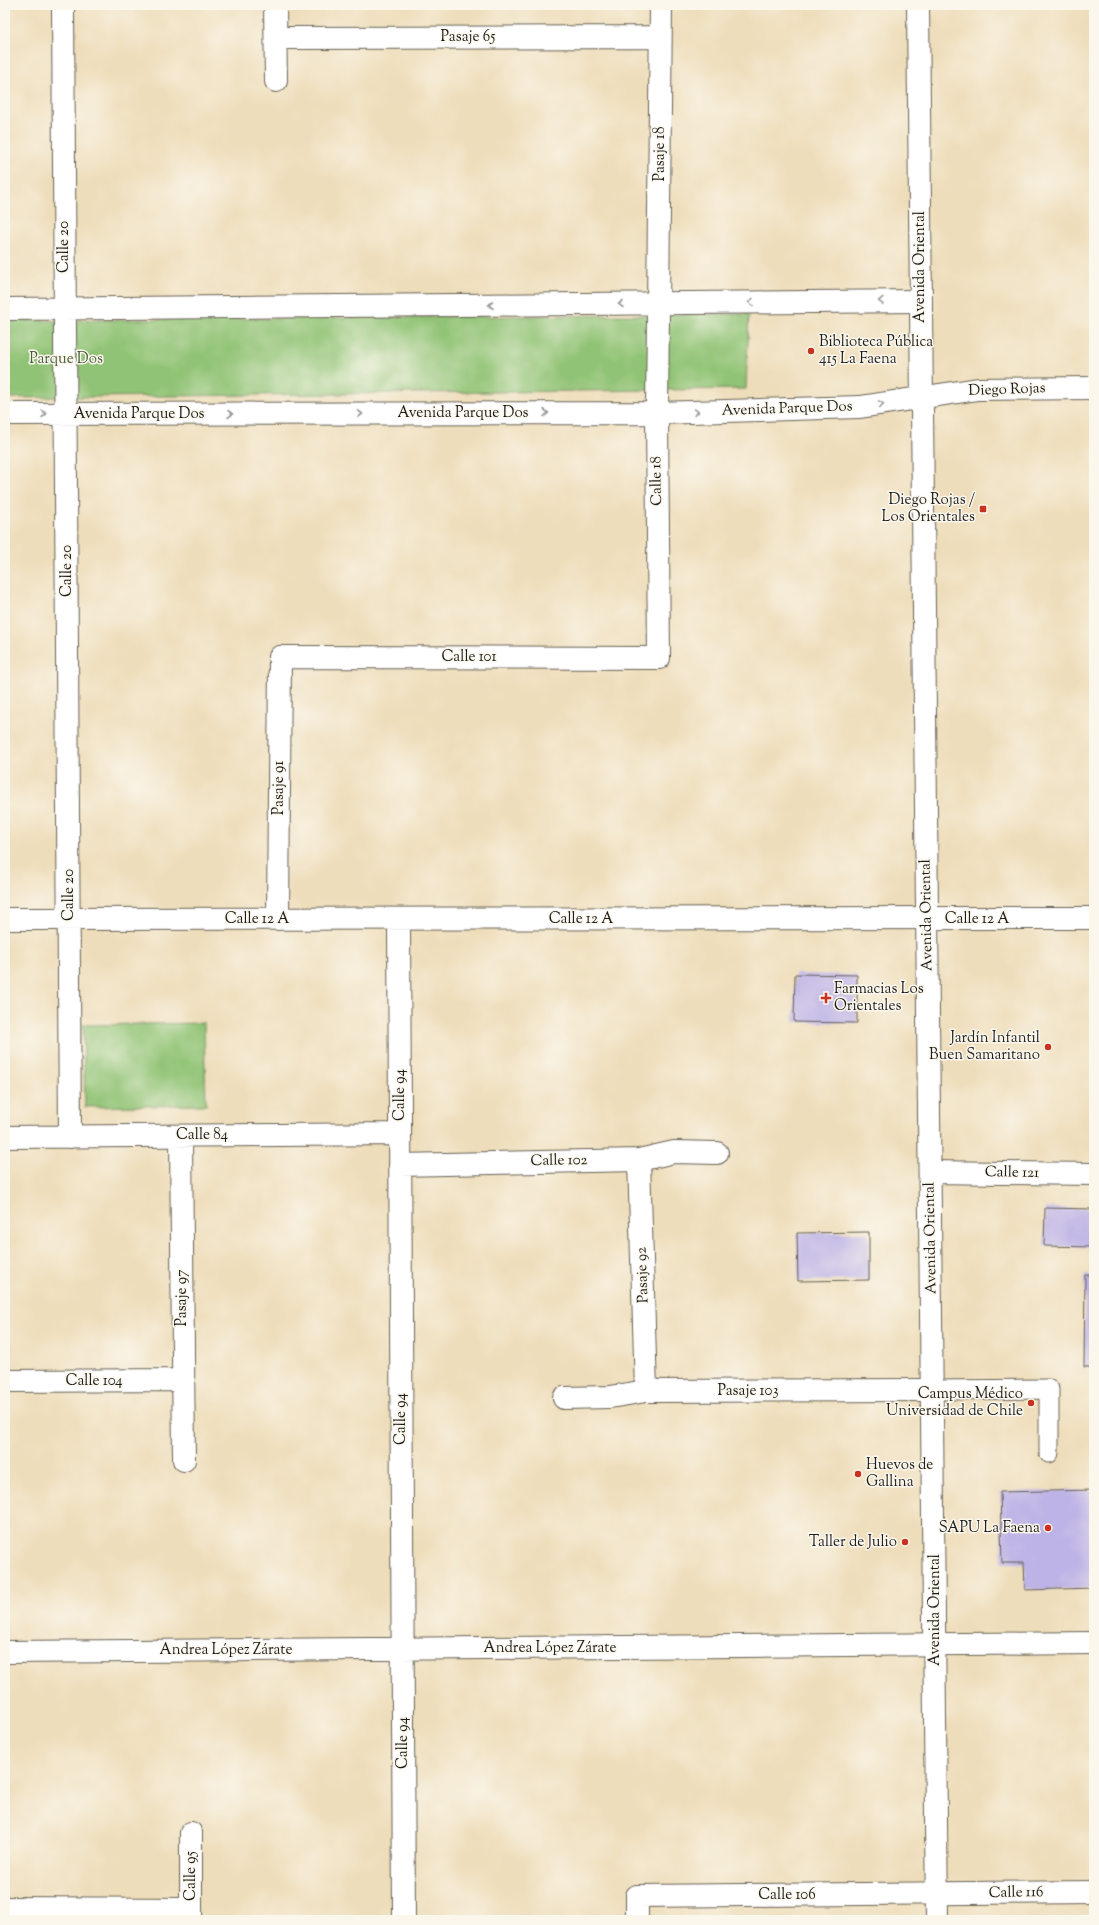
<svg xmlns="http://www.w3.org/2000/svg" width="1099" height="1925" viewBox="0 0 1099 1925" font-family="'Sorts Mill Goudy',serif">
  <rect width="100%" height="100%" fill="#fbf7ec"/>
  <filter id="ink" filterUnits="userSpaceOnUse"><feTurbulence type="fractalNoise" baseFrequency=".025" numOctaves="2"/><feDisplacementMap in="SourceGraphic" scale="8" xChannelSelector="R" yChannelSelector="G"/><feConvolveMatrix kernelMatrix="1 2 1 2 8 2 1 2 1" color-interpolation-filters="sRGB"/></filter>
  <filter id="wash" filterUnits="userSpaceOnUse"><feTurbulence type="fractalNoise" baseFrequency=".012" numOctaves="4" result="noise"/><feDisplacementMap in="SourceGraphic" scale="16" xChannelSelector="R" yChannelSelector="G"/><feGaussianBlur stdDeviation="0.9" result="paint"/><feColorMatrix in="noise" values="0 0 0 0 0 0 0 0 0 0 0 0 0 0 0 0 0 1.4 0 .05"/><feComposite in="paint" operator="in"/></filter>
  <g filter="url(#wash)">
    <rect width="100%" height="100%" fill="#eeddba"/>
    <path fill="#90c375" stroke="#567048" d="M 749,314 L 746,389 L 5,398 L 5,321 Z
      M 204,1023 L 206,1105 L 85,1107 L 83,1025 Z"/>
    <g id="blocks">
      <path fill="#bdb3e6" d="M 795,974 L 857,975 L 857,1023 L 794,1022 Z
        M 1045,1208 L 1094,1209 L 1094,1247 L 1044,1246 Z
        M 869,1232 L 869,1280 L 798,1281 L 797,1233 Z
        M 1085,1275 L 1094,1275 L 1094,1367 L 1084,1367 Z
        M 1092,1413 L 1094,1413 L 1094,1434 L 1093,1434 Z
        M 1094,1490 L 1094,1588 L 1025,1590 L 1024,1563 L 1002,1563 L 1000,1492 Z"/>
    </g>
  </g>
  <g filter="url(#ink)">
    <use href="#blocks" fill-opacity="0" stroke="#666053" stroke-width="1"/>
    <g fill="none" stroke-linecap="round" stroke-linejoin="round">
      <g stroke="#666053" stroke-width="21">
        <path id="service" d="M 933,1390 L 1049,1389 L 1049,1453"/>
      </g>
      <g stroke="#666053" stroke-width="24">
        <path id="minor" d="M 63,5 L 70,1137
          M 275,5 L 276,81
          M 276,38 L 660,37
          M 5,309 L 920,301
          M 5,414 L 657,413 L 860,407 L 978,389 L 1094,388
          M 5,919 L 1094,918
          M 278,919 L 280,657 L 659,658 L 657,413 L 661,5
          M 399,919 L 404,1920
          M 181,1136 L 184,1460
          M 5,1137 L 400,1134
          M 639,1160 L 646,1391
          M 400,1165 L 639,1160 L 674,1152 L 717,1153
          M 930,1172 L 1094,1174
          M 5,1381 L 183,1380
          M 564,1398 L 610,1397 L 646,1391 L 933,1390
          M 5,1652 L 1094,1643
          M 191,1833 L 191,1920
          M 5,1908 L 191,1909
          M 637,1920 L 637,1896 L 1094,1892"/>
      </g>
      <g stroke="#666053" stroke-width="24">
        <path id="secondary" d="M 918,5 L 937,1920"/>
      </g>
      <use href="#service" stroke="#fff" stroke-width="19"/>
      <use href="#minor" stroke="#fff" stroke-width="22"/>
      <use href="#secondary" stroke="#fff" stroke-width="22"/>
    </g>
    <defs><path id="oneway-chevron" d="M-2-3.5L2.5 0L-2 3.5" fill="none" stroke-width="1.6" stroke-linecap="round" stroke-linejoin="round"/></defs>
    <g stroke="#999">
      <use href="#oneway-chevron" transform="translate(881 301) rotate(179)"/>
      <use href="#oneway-chevron" transform="translate(751 302) rotate(179)"/>
      <use href="#oneway-chevron" transform="translate(621 304) rotate(180)"/>
      <use href="#oneway-chevron" transform="translate(491 305) rotate(180)"/>
      <use href="#oneway-chevron" transform="translate(881 404) rotate(-9)"/>
      <use href="#oneway-chevron" transform="translate(696 412) rotate(-2)"/>
      <use href="#oneway-chevron" transform="translate(546 413)"/>
      <use href="#oneway-chevron" transform="translate(44 414)"/>
      <use href="#oneway-chevron" transform="translate(230 414)"/>
      <use href="#oneway-chevron" transform="translate(360 414)"/>
    </g>
  </g>
  <g fill="#c8321e" stroke="#fbf7ec" stroke-width="1.5">
    <circle cx="811" cy="351" r="4"/>
    <rect x="979" y="505" width="8" height="8" rx="2"/>
    <path d="M824 992h4v4h4v4h-4v4h-4v-4h-4v-4h4z"/>
    <circle cx="1048" cy="1047" r="4"/>
    <circle cx="1031" cy="1403" r="4"/>
    <circle cx="858" cy="1474" r="4"/>
    <circle cx="1048" cy="1528" r="4"/>
    <circle cx="905" cy="1542" r="4"/>
  </g>
  <g text-anchor="middle" dominant-baseline="central" stroke-width="3" stroke-linejoin="round" paint-order="stroke">
    <g font-size="15" fill="#1c1c1c" stroke="#fbf7ec">
      <text x="468" y="37">Pasaje 65</text>
      <text transform="translate(660 154) rotate(-90)">Pasaje 18</text>
      <text transform="translate(64 247) rotate(-90)">Calle 20</text>
      <text transform="translate(920 267) rotate(-90)">Avenida Oriental</text>
      <text transform="translate(1007 390) rotate(-2)">Diego Rojas</text>
      <text transform="translate(787 409) rotate(-2)">Avenida Parque Dos</text>
      <text x="463" y="413">Avenida Parque Dos</text>
      <text x="139" y="414">Avenida Parque Dos</text>
      <text transform="translate(657 481) rotate(-91)">Calle 18</text>
      <text transform="translate(67 571) rotate(-90)">Calle 20</text>
      <text x="469" y="657">Calle 101</text>
      <text transform="translate(279 788) rotate(-90)">Pasaje 91</text>
      <text transform="translate(69 895) rotate(-90)">Calle 20</text>
      <text transform="translate(927 915) rotate(-91)">Avenida Oriental</text>
      <text x="257" y="919">Calle 12 A</text>
      <text x="581" y="919">Calle 12 A</text>
      <text x="977" y="919">Calle 12 A</text>
      <text transform="translate(400 1095) rotate(-90)">Calle 94</text>
      <text x="202" y="1135">Calle 84</text>
      <text transform="translate(559 1161) rotate(-1)">Calle 102</text>
      <text transform="translate(1012 1173) rotate(1)">Calle 121</text>
      <text transform="translate(931 1238) rotate(-91)">Avenida Oriental</text>
      <text transform="translate(643 1275) rotate(-92)">Pasaje 92</text>
      <text transform="translate(182 1298) rotate(-90)">Pasaje 97</text>
      <text x="94" y="1381">Calle 104</text>
      <text x="748" y="1391">Pasaje 103</text>
      <text transform="translate(401 1419) rotate(-90)">Calle 94</text>
      <text transform="translate(935 1610) rotate(-90)">Avenida Oriental</text>
      <text x="550" y="1648">Andrea López Zárate</text>
      <text x="226" y="1650">Andrea López Zárate</text>
      <text transform="translate(403 1743) rotate(-90)">Calle 94</text>
      <text transform="translate(191 1876) rotate(-90)">Calle 95</text>
      <text transform="translate(1016 1893) rotate(-1)">Calle 116</text>
      <text x="787" y="1895">Calle 106</text>
    </g>
    <g font-size="15" fill="#1c1c1c" stroke="#fbf7ec" text-anchor="end">
      <text x="819" y="342" text-anchor="start">Biblioteca Pública<tspan x="819" dy="17">415 La Faena</tspan></text>
      <text x="975" y="500">Diego Rojas /<tspan x="975" dy="17">Los Orientales</tspan></text>
      <text x="834" y="989" text-anchor="start">Farmacias Los<tspan x="834" dy="17">Orientales</tspan></text>
      <text x="1040" y="1038">Jardín Infantil<tspan x="1040" dy="17">Buen Samaritano</tspan></text>
      <text x="1023" y="1394">Campus Médico<tspan x="1023" dy="17">Universidad de Chile</tspan></text>
      <text x="866" y="1465" text-anchor="start">Huevos de<tspan x="866" dy="17">Gallina</tspan></text>
      <text x="1040" y="1528">SAPU La Faena</text>
      <text x="897" y="1542">Taller de Julio</text>
    </g>
    <g font-size="15" fill="#4a5f40" stroke="#fbf7ec">
      <text x="66" y="359">Parque Dos</text>
    </g>
  </g>
  <rect width="1099" height="1925" fill="none" stroke="#fbf7ec" stroke-width="20"/>
</svg>
